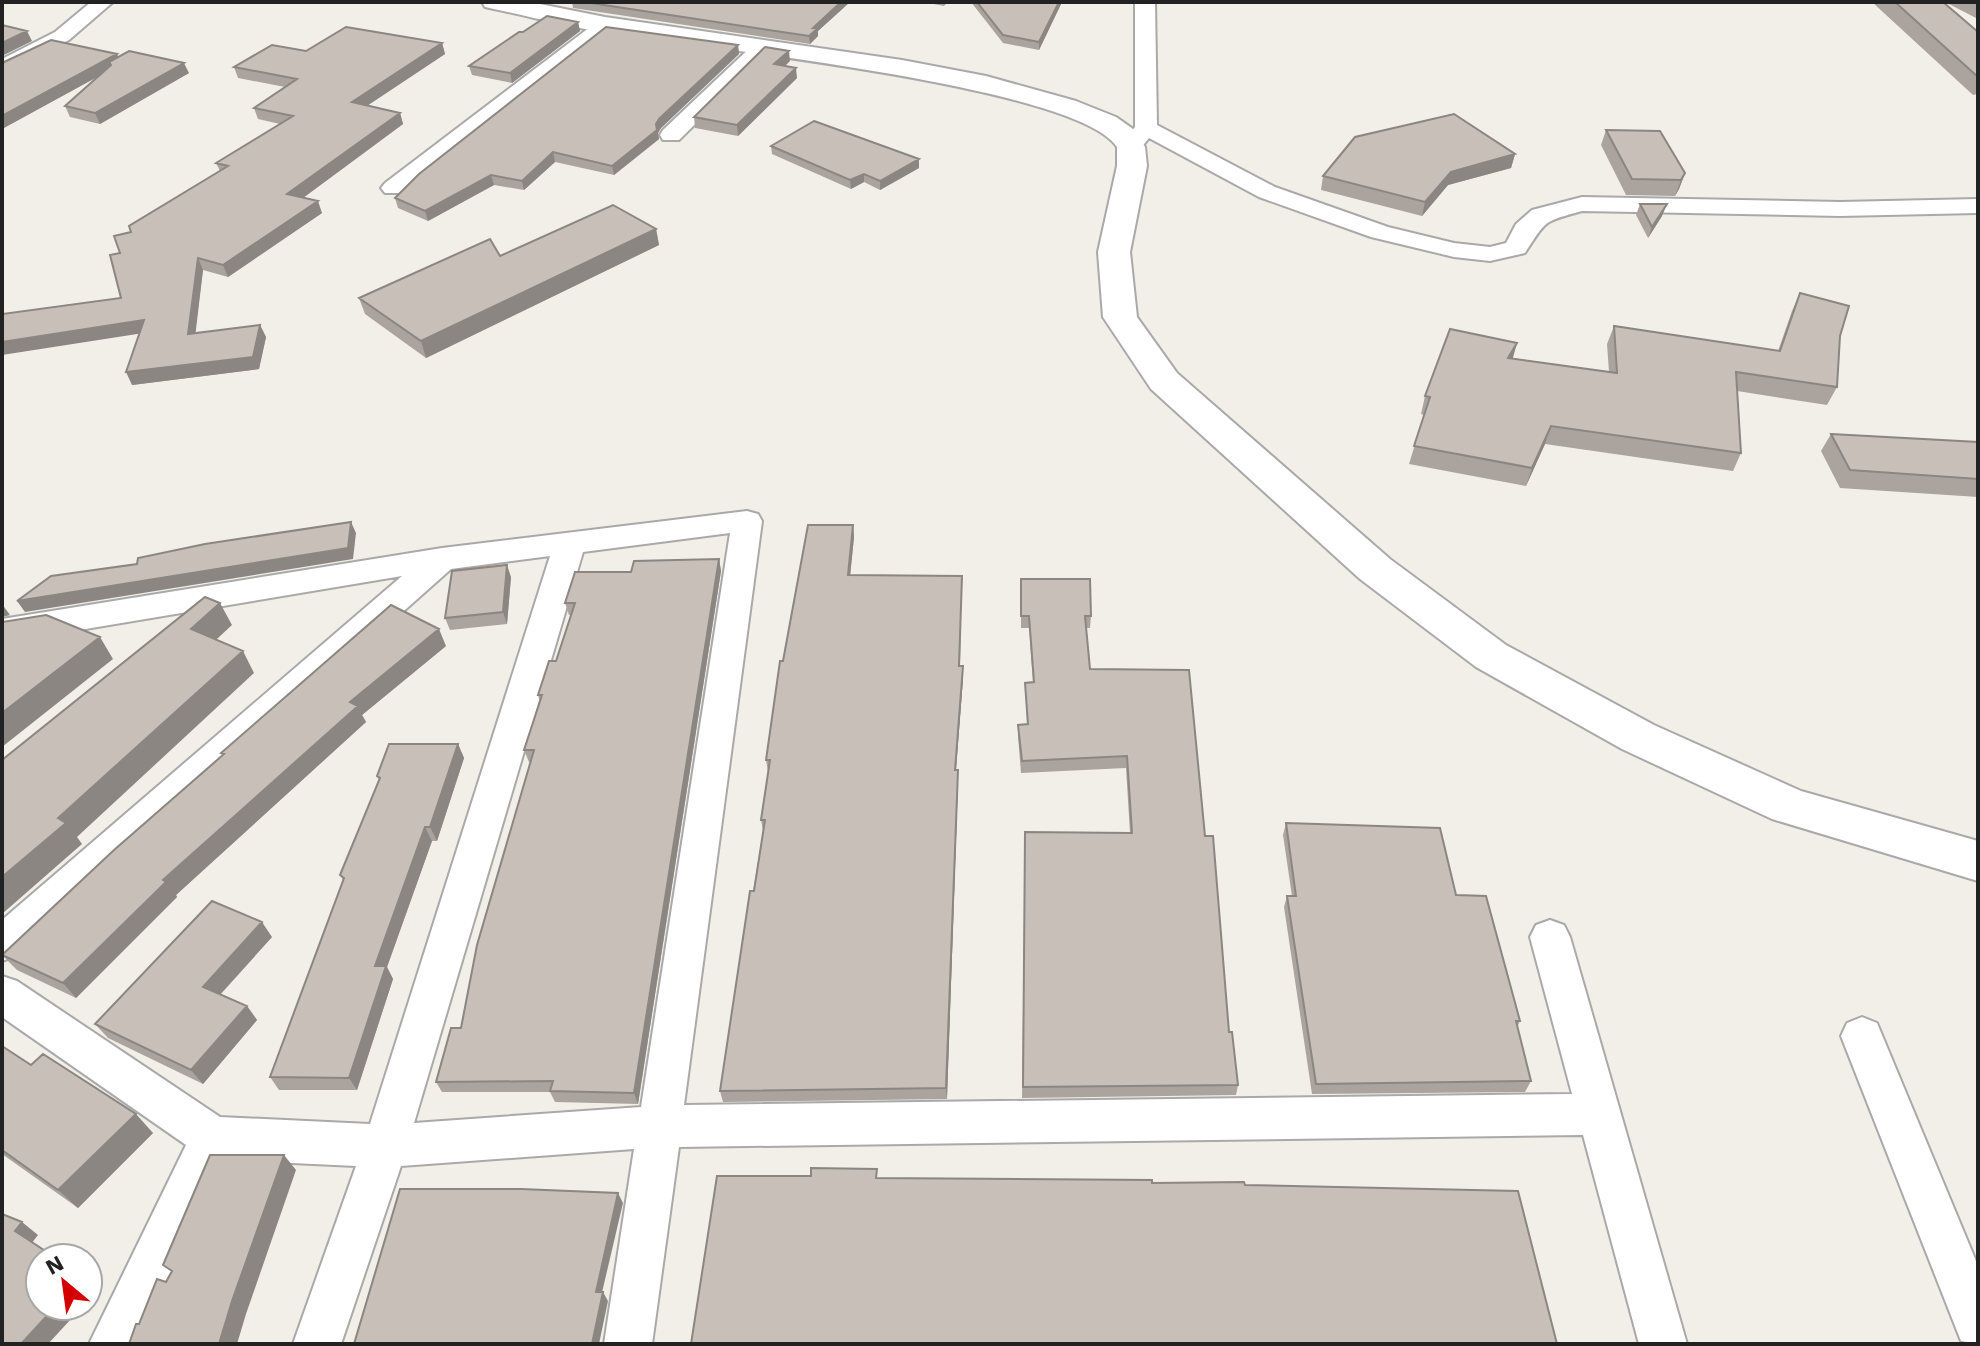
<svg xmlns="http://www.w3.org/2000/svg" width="1980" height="1346" viewBox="0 0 1980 1346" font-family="'Work Sans',sans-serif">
  <rect width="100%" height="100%" fill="#f2efe9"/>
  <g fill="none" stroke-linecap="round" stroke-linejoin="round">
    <g stroke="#a9a9a9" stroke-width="4">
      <path id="minor" d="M 91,2 L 113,2 L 69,40 L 2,73 L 2,59 L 55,32 Z
        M 1135,2 L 1155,2 L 1157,125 L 1275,187 L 1388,227 L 1454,243 L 1490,247 L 1506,243 L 1516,224 L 1532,210 L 1582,197 L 1840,202 L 1978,199 L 1978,213 L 1840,216 L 1582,211 C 1542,222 1547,220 1525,253 L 1490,261 L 1454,257 L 1371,237 L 1259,197 L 1149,138 L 1141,148 L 1125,148 L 1122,143 L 1135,127 Z
        M 605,19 L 612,21 L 615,25 L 612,29 L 401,193 L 385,193 L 381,188 L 385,183 L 598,21 Z
        M 762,41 L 772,47 L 769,51 L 679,140 L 663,140 L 660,135 L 663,130 L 755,43 Z
        M 747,511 L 758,514 L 762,521 L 684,1105 L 1572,1094 L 1530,937 L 1536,925 L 1550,920 L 1564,925 L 1570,937 L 1687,1344 L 1639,1344 L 1583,1135 L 679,1147 L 652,1344 L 604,1344 L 634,1149 L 401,1166 L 341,1344 L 293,1344 L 356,1166 L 225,1160 L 138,1344 L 89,1344 L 186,1145 L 2,1017 L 2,976 L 17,981 L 220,1117 L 370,1124 L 550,556 L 451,569 L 16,956 L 2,961 L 2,920 L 402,576 L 2,643 L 2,619 L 442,548 ZM 730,533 L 641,1107 L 414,1123 L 583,552 Z
        M 1862,1017 L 1877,1023 L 1978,1266 L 1978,1344 L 1961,1341 L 1841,1036 L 1847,1023 Z"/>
    </g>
    <g stroke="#a9a9a9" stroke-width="4">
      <path id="tertiary" d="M 482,2 L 530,2 L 605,17 L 902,60 L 986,76 L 1076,101 L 1116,117 L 1133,129 L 1145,147 L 1147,166 L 1130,252 L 1137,317 L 1177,373 L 1390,559 L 1506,645 L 1654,725 L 1801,791 L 1978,841 L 1978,881 L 1772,819 L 1622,749 L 1476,667 L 1360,579 L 1151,389 L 1103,317 L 1098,252 L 1117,166 L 1117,147 C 1076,85 693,47 607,33 C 569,27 532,17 494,9 L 485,7 Z"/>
    </g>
    <use href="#minor" fill="#fff" fill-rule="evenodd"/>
    <use href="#tertiary" fill="#fff" fill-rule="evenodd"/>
  </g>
  <path fill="#aba49e" d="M 572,2 L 850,2 L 818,31 L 818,36 L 810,44 L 573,8 Z
    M 923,2 L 948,2 L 944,6 Z
    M 971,2 L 1062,2 L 1039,50 L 1003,43 Z
    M 1872,2 L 1943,2 L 1978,32 L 1978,94 L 1973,95 Z
    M 1945,2 L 1978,2 L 1978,19 Z
    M 578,22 L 580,31 L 512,83 L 472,75 L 469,66 L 523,32 Z
    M 442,43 L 445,54 L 367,106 L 400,113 L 403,124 L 303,198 L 322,213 L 228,277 L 203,270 L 195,333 L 260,325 L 266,337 L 259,369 L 132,385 L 139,334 L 121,298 L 120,253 L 131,232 L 220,171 L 216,163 L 280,124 L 258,119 L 254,108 L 285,87 L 238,78 L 234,67 L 306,51 Z
    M 738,45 L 739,54 L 661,128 L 658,133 L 659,139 L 614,175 L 555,162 L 524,190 L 494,185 L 428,221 L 398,208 L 395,198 Z
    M 118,57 L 189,73 L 100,124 L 70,117 L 65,106 L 98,76 L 2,129 L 2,63 Z
    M 790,61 L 785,66 L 797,78 L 738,136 L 695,128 L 694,117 Z
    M 1606,130 L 1685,173 L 1679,189 L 1675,196 L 1626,195 L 1601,145 Z
    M 771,146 L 919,168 L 880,190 L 864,182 L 851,189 L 772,154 Z
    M 1515,154 L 1511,168 L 1448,185 L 1422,216 L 1321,190 L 1323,176 Z
    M 1640,204 L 1662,216 L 1648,238 L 1636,215 Z
    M 656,229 L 659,245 L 426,358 L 365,314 L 359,298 L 500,256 Z
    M 1800,293 L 1840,336 L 1837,387 L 1827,405 L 1737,391 L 1741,453 L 1733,471 L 1545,444 L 1526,486 L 1409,464 L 1424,415 L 1421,414 L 1425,396 L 1517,343 L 1512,358 L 1609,372 L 1607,344 L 1614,326 L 1778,351 L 1792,311 Z
    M 1831,434 L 1978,442 L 1978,497 L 1840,488 L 1821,451 Z
    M 853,525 L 854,537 L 850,575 L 962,576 L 960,666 L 963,666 L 963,678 L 956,770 L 958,770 L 958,782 L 947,1099 L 723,1102 L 720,1091 L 763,831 L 761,820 L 768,772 L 766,760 L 783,661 Z
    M 719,559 L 721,571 L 638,1104 L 555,1102 L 550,1092 L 442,1092 L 436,1082 L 461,1028 L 531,762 L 529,762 L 524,750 L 540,702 L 538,695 L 556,661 L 571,615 L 569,615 L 565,603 L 631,572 Z
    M 511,577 L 507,624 L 450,630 L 445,618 Z
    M 1021,579 L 1091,616 L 1090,628 L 1086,628 L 1090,669 L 1205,836 L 1229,1032 L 1238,1085 L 1236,1095 L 1022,1098 L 1025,832 L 1130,833 L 1126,768 L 1021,773 L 1018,736 L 1018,725 L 1027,724 L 1025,683 L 1033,682 L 1029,628 L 1021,628 Z
    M 446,646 L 362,715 L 366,722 L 176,895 L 177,897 L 76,998 L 17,970 L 2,955 L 222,755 L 221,753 Z
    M 458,744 L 464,758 L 437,841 L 432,841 L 387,967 L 393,979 L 357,1090 L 279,1090 L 270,1077 L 343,880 L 340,875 L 379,780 L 377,776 Z
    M 1286,823 L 1456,895 L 1520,1021 L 1517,1027 L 1531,1081 L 1525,1092 L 1312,1094 L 1284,907 L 1287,896 L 1292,896 L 1283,835 Z
    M 272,937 L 221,994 L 247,1006 L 257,1020 L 203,1084 L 108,1038 L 95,1024 Z
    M 2,1046 L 31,1065 L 153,1133 L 78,1208 L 2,1154 Z"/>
  <path fill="#8b8681" d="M 841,2 L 850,2 L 818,31 L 818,36 L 810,44 L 809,36 L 813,28 Z
    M 1059,2 L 1062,2 L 1039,50 L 1039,42 Z
    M 578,22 L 580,31 L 512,83 L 510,73 Z
    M 27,31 L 32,41 L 2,56 L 2,43 Z
    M 442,43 L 445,54 L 356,113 L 352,102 Z
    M 738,45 L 739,54 L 661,128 L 658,133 L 659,139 L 614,175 L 612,166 L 656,124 L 659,119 Z
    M 789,51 L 790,61 L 775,75 L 774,64 Z
    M 117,54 L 122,64 L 109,62 L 112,69 L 2,129 L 2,116 Z
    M 184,63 L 189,73 L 100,124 L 95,113 Z
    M 796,68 L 797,78 L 738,136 L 737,125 Z
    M 400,113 L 403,124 L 292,206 L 287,194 Z
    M 553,152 L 555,162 L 524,190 L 522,181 Z
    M 1515,154 L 1511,168 L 1448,185 L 1422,216 L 1425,202 L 1451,172 Z
    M 919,159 L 919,168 L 880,190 L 880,181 Z
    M 1685,173 L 1679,189 L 1675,196 L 1681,180 Z
    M 864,174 L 864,182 L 851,189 L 850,180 Z
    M 491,175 L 494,185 L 428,221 L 425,211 Z
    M 318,201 L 322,213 L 228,277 L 223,265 Z
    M 1667,204 L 1662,216 L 1648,238 L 1652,227 Z
    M 656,229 L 659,245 L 426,358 L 421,341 Z
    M 198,258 L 203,270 L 194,346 L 188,334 Z
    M 144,320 L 150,332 L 2,355 L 2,342 Z
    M 260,325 L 266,337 L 259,369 L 132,385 L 126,372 Z
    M 1517,343 L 1512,361 L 1508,358 Z
    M 1551,426 L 1545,444 L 1526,486 L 1532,468 Z
    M 351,522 L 356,533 L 353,559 L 25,612 L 17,601 Z
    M 853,525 L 854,537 L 849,587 L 848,575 Z
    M 719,559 L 721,571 L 638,1104 L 634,1093 Z
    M 507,565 L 511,577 L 507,624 L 503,612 Z
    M 220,603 L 232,625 L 204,651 L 191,629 Z
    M 2,604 L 10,615 L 2,617 Z
    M 439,629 L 446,646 L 362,715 L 366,722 L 176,895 L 177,897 L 76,998 L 63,983 L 163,880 L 350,702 Z
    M 100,637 L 113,659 L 2,747 L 2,713 Z
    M 243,651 L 254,673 L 77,837 L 82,844 L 2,914 L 2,877 L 58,818 Z
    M 963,666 L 963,678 L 955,782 L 955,770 Z
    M 458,744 L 464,758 L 437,841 L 430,827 Z
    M 958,770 L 958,782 L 947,1099 L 946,1088 Z
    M 425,827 L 432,841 L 387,967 L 393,979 L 357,1090 L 349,1078 L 375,966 Z
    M 262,922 L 272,937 L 214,1001 L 203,987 Z
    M 247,1006 L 257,1020 L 203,1084 L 191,1070 Z
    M 136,1114 L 153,1133 L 78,1208 L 58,1190 Z
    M 284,1155 L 296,1170 L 246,1314 L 237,1344 L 219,1344 L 232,1301 Z
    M 618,1193 L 623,1203 L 600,1301 L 596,1292 Z
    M 22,1222 L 38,1235 L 31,1244 L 15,1231 Z
    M 88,1280 L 99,1289 L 88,1300 Z
    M 603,1292 L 608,1301 L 599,1344 L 592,1344 Z
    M 56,1306 L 83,1306 L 48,1344 L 21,1344 Z"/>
  <path fill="#c7bfb8" stroke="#8b8681" stroke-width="2" d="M 584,2 L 841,2 L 813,28 L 818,28 L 809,36 Z
    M 977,2 L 1059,2 L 1039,42 L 1003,35 Z
    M 1895,2 L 1943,2 L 1978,32 L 1978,77 Z
    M 547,16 L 578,22 L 510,73 L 469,66 L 519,32 L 523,32 Z
    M 2,25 L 27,31 L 2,43 Z
    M 346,27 L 442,43 L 352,102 L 400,113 L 287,194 L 318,201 L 223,265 L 198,258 L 188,334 L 260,325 L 253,357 L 126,372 L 144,320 L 2,342 L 2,314 L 121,298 L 110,255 L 120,253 L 114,236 L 131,232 L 129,226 L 228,166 L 216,163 L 293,116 L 254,108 L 297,79 L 234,67 L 272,45 L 306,51 Z
    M 606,27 L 738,45 L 659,119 L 656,124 L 657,130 L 612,166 L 553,152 L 522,181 L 491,175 L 425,211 L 395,198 L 419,174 Z
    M 51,40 L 117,54 L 2,116 L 2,63 Z
    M 765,47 L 789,51 L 774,64 L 796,68 L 737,125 L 694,117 Z
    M 129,51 L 184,63 L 95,113 L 65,106 L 111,65 L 109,62 Z
    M 1454,114 L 1515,154 L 1451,172 L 1425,202 L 1323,176 L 1355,137 Z
    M 814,121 L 919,159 L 880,181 L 864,174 L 850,180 L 771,146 Z
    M 1606,130 L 1660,131 L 1685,173 L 1681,180 L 1632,179 Z
    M 1640,204 L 1667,204 L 1652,227 Z
    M 613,205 L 656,229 L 421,341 L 359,298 L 490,239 L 500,256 Z
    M 1800,293 L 1849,306 L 1840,336 L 1837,387 L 1736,372 L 1741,453 L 1551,426 L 1532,468 L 1414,446 L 1430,397 L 1425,396 L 1450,329 L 1517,343 L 1508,358 L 1617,373 L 1614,326 L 1780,351 Z
    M 1831,434 L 1978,442 L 1978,479 L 1850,470 Z
    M 351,522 L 348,548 L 17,601 L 51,576 L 137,564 L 138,558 L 205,544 Z
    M 808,525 L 853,525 L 848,575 L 962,576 L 959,666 L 963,666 L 955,770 L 958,770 L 946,1088 L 720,1091 L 750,891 L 754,891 L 765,820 L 761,820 L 770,760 L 766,760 L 780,661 L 783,661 Z
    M 719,559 L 634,1093 L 550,1091 L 553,1081 L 436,1082 L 451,1028 L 461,1028 L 477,945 L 534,750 L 524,750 L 542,695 L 538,695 L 549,661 L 556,661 L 575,603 L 565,603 L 575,572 L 631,572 L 634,561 Z
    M 507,565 L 503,612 L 445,618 L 452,571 Z
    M 1021,579 L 1090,579 L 1091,616 L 1085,616 L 1090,669 L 1189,670 L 1205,836 L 1213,836 L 1229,1032 L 1232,1032 L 1238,1085 L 1023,1087 L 1025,832 L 1132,833 L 1127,756 L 1022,761 L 1018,725 L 1028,724 L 1025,683 L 1034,682 L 1029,616 L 1021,616 Z
    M 205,597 L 220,603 L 191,629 L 243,651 L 58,818 L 66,823 L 2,877 L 2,760 Z
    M 391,605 L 439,629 L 350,702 L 358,706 L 163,880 L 166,882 L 63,983 L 2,955 L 114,850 L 224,754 L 221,753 Z
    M 46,615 L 100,637 L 2,713 L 2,622 Z
    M 389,744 L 458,744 L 430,827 L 425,827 L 375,966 L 386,966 L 349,1078 L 270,1077 L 344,878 L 340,875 L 380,778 L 377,776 Z
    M 1286,823 L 1440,828 L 1456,895 L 1486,896 L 1520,1021 L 1516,1021 L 1531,1081 L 1316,1084 L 1287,896 L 1296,896 Z
    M 212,901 L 262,922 L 203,987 L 247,1006 L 191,1070 L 95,1024 Z
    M 2,1046 L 31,1065 L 43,1054 L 136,1114 L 58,1190 L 2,1150 Z
    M 210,1155 L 284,1155 L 232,1301 L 219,1344 L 129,1344 L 136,1324 L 139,1324 L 157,1279 L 166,1282 L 172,1271 L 163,1265 Z
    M 811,1168 L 877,1169 L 876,1178 L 1152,1180 L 1152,1183 L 1244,1182 L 1245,1185 L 1518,1191 L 1557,1344 L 691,1344 L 717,1176 L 811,1176 Z
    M 400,1189 L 521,1189 L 618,1193 L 596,1292 L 603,1292 L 592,1344 L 354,1344 Z
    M 2,1214 L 22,1222 L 15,1231 L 56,1258 L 40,1258 L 40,1306 L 56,1306 L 21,1344 L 2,1344 Z"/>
  <rect width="1980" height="1346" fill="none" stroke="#222222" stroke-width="8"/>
  <g transform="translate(64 1282) rotate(331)"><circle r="38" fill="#ffffff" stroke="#a7a7a7" stroke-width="2"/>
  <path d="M0-6L14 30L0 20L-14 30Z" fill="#d40000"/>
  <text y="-12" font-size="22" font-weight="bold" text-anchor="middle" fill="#222222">N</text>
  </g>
</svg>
